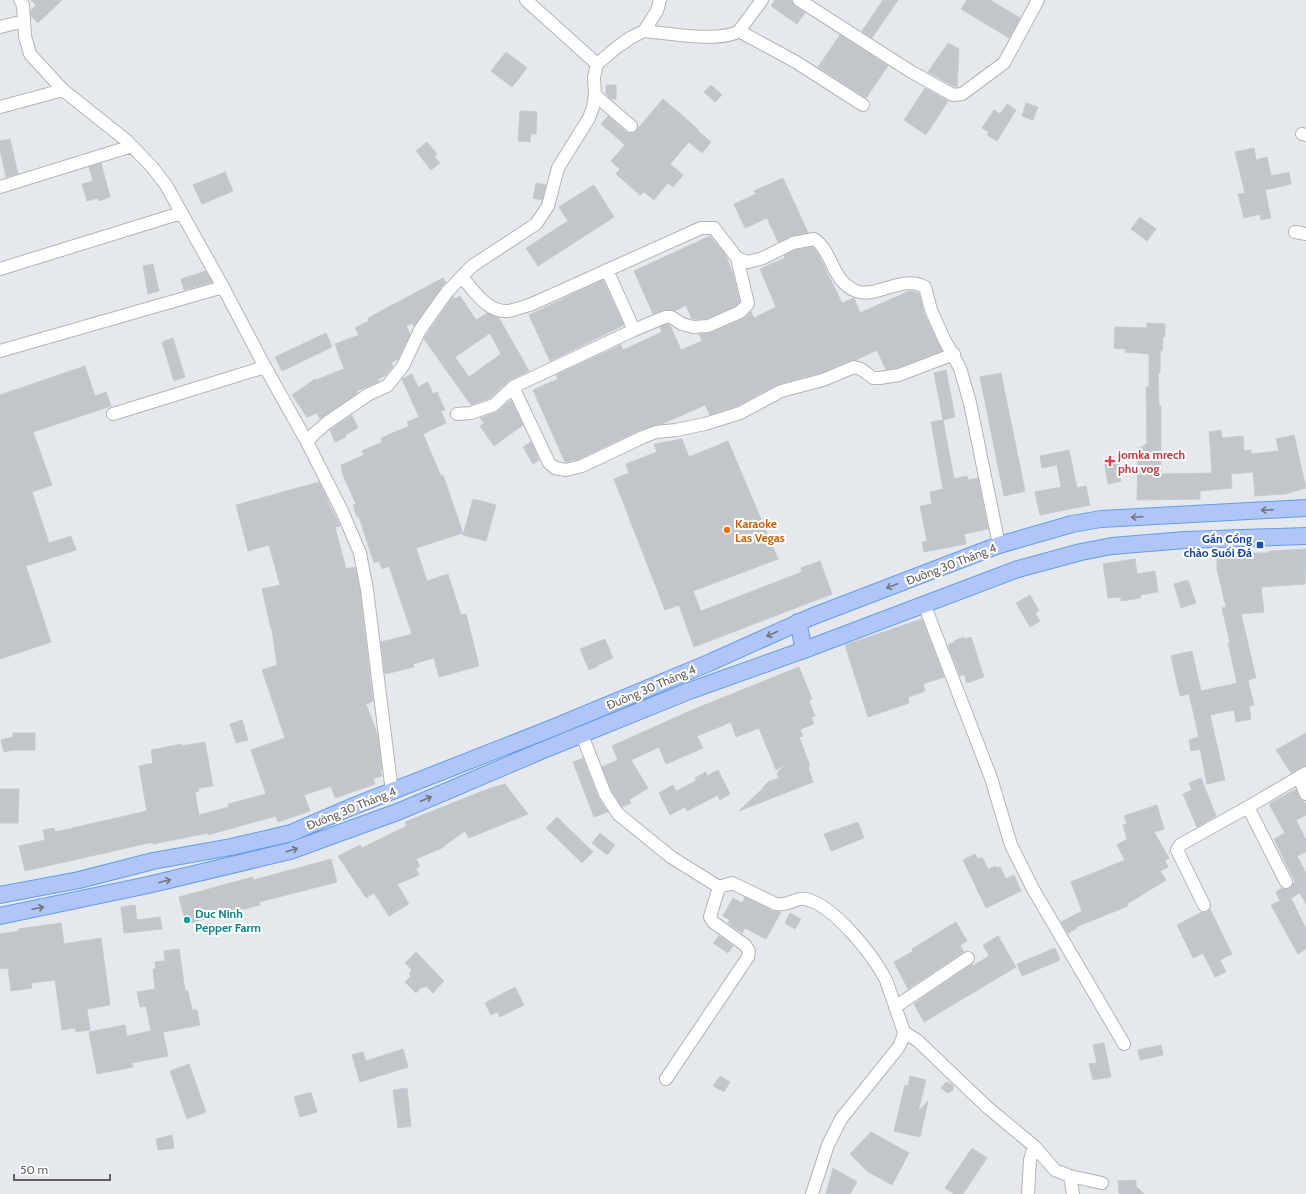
<svg xmlns="http://www.w3.org/2000/svg" width="1306" height="1194" viewBox="0 0 1306 1194" font-family="Cabin,sans-serif">
  <rect width="100%" height="100%" fill="#e5e9ee"/>
  <path fill="#c2c5ca" stroke="#c4cbd3" fill-rule="evenodd" d="M 31,0 L 62,0 L 38,23 L 31,16 L 31,10 L 36,5 Z
    M 775,0 L 792,0 L 795,6 L 805,13 L 797,24 L 771,6 Z
    M 883,0 L 898,0 L 872,38 L 862,31 Z
    M 967,0 L 990,0 L 1020,18 L 1009,38 L 961,9 Z
    M 840,35 L 888,66 L 866,98 L 818,67 Z
    M 948,43 L 959,49 L 957,87 L 955,87 L 928,72 Z
    M 506,52 L 527,68 L 512,87 L 491,71 Z
    M 606,85 L 616,85 L 616,99 L 611,99 L 606,94 Z
    M 711,85 L 722,95 L 715,102 L 704,92 Z
    M 925,88 L 948,101 L 926,135 L 904,120 Z
    M 663,99 L 699,130 L 698,131 L 711,142 L 702,153 L 689,142 L 670,164 L 683,175 L 673,187 L 668,183 L 654,200 L 644,192 L 640,195 L 616,174 L 620,169 L 611,161 L 625,145 L 601,124 L 608,116 L 626,132 L 630,133 L 634,133 Z
    M 1026,103 L 1038,107 L 1033,120 L 1022,116 Z
    M 1007,104 L 1016,110 L 997,141 L 987,135 L 989,132 L 982,128 L 994,110 L 1000,114 Z
    M 520,111 L 537,112 L 536,134 L 531,134 L 530,142 L 518,141 Z
    M 10,139 L 18,174 L 6,177 L 0,150 L 0,141 Z
    M 427,142 L 437,154 L 434,156 L 440,163 L 431,170 L 416,151 Z
    M 1254,148 L 1256,160 L 1267,157 L 1271,176 L 1289,172 L 1291,184 L 1265,190 L 1271,218 L 1261,220 L 1260,214 L 1244,218 L 1238,194 L 1245,193 L 1235,152 Z
    M 101,163 L 110,197 L 99,201 L 98,198 L 87,201 L 82,184 L 93,181 L 89,167 Z
    M 225,172 L 233,191 L 202,204 L 193,185 Z
    M 783,178 L 808,233 L 791,236 L 778,242 L 767,218 L 745,228 L 734,204 L 756,194 L 754,191 Z
    M 536,183 L 546,185 L 542,200 L 533,198 Z
    M 594,185 L 614,217 L 538,266 L 526,248 L 568,221 L 559,207 Z
    M 1140,217 L 1156,229 L 1147,241 L 1131,229 Z
    M 710,236 L 725,254 L 732,271 L 740,302 L 736,306 L 706,319 L 692,319 L 686,305 L 675,311 L 665,310 L 653,314 L 634,271 Z
    M 812,247 L 819,255 L 822,262 L 842,303 L 854,298 L 860,313 L 909,291 L 919,293 L 924,313 L 942,351 L 897,368 L 886,370 L 877,350 L 856,360 L 851,360 L 821,373 L 778,384 L 737,406 L 710,415 L 705,405 L 662,424 L 654,425 L 640,430 L 579,459 L 565,462 L 533,390 L 558,379 L 556,375 L 621,345 L 623,350 L 662,332 L 660,327 L 667,324 L 670,325 L 681,350 L 702,341 L 699,334 L 711,333 L 743,319 L 751,312 L 754,318 L 776,307 L 760,269 L 785,258 L 784,256 L 795,250 Z
    M 153,264 L 159,291 L 148,294 L 143,266 Z
    M 206,271 L 212,282 L 184,290 L 181,279 Z
    M 443,278 L 446,283 L 414,326 L 412,323 L 406,326 L 410,334 L 398,359 L 391,363 L 393,366 L 386,375 L 378,379 L 379,381 L 357,391 L 358,393 L 320,419 L 317,413 L 307,417 L 292,395 L 315,379 L 316,380 L 344,369 L 335,344 L 359,335 L 355,328 L 369,321 L 368,318 Z
    M 603,280 L 624,325 L 550,361 L 529,315 Z
    M 453,296 L 455,299 L 460,296 L 476,320 L 488,313 L 499,318 L 529,371 L 508,381 L 490,398 L 471,405 L 424,339 L 427,334 ZM 490,333 L 501,354 L 469,377 L 455,357 Z
    M 1147,323 L 1165,324 L 1165,337 L 1163,337 L 1162,351 L 1160,351 L 1160,373 L 1158,373 L 1159,406 L 1161,406 L 1161,474 L 1212,473 L 1209,432 L 1221,430 L 1222,438 L 1243,436 L 1244,451 L 1251,450 L 1251,454 L 1279,451 L 1276,439 L 1294,435 L 1306,488 L 1285,494 L 1255,496 L 1253,472 L 1231,474 L 1232,488 L 1200,491 L 1200,499 L 1137,500 L 1138,448 L 1141,448 L 1147,443 L 1146,387 L 1149,387 L 1149,354 L 1125,352 L 1126,349 L 1114,348 L 1115,327 L 1147,328 Z
    M 326,333 L 332,347 L 282,371 L 275,357 Z
    M 173,338 L 185,377 L 174,381 L 162,342 Z
    M 85,366 L 95,396 L 106,392 L 111,406 L 33,432 L 52,485 L 32,492 L 49,543 L 71,536 L 76,550 L 26,566 L 51,642 L 0,659 L 0,395 Z
    M 946,370 L 955,417 L 943,420 L 934,373 Z
    M 1001,373 L 1025,491 L 1004,496 L 980,377 Z
    M 412,374 L 418,387 L 428,382 L 433,394 L 437,392 L 445,410 L 441,411 L 446,423 L 423,434 L 441,476 L 443,475 L 463,533 L 416,548 L 427,581 L 448,574 L 461,615 L 466,614 L 479,666 L 439,677 L 434,658 L 413,664 L 414,667 L 385,674 L 381,642 L 412,634 L 389,566 L 382,569 L 379,561 L 374,563 L 359,517 L 357,517 L 353,505 L 356,504 L 343,475 L 341,465 L 364,455 L 362,451 L 382,442 L 381,438 L 409,426 L 407,422 L 419,417 L 402,379 Z
    M 511,400 L 523,425 L 494,446 L 480,426 L 484,423 L 480,418 L 497,412 Z
    M 352,415 L 358,428 L 345,435 L 346,437 L 335,442 L 330,430 Z
    M 943,420 L 954,479 L 967,476 L 968,480 L 978,478 L 988,529 L 964,534 L 966,544 L 924,552 L 922,542 L 927,541 L 920,506 L 932,504 L 930,492 L 943,489 L 931,422 Z
    M 682,439 L 689,457 L 728,441 L 778,559 L 693,591 L 701,611 L 802,572 L 801,568 L 820,561 L 832,594 L 694,647 L 679,605 L 665,610 L 614,479 L 629,473 L 626,464 L 657,452 L 654,444 Z
    M 531,442 L 539,460 L 533,464 L 523,447 Z
    M 1069,450 L 1077,488 L 1086,486 L 1090,505 L 1040,515 L 1035,492 L 1061,487 L 1057,465 L 1042,468 L 1040,456 Z
    M 1117,458 L 1121,481 L 1108,484 L 1104,460 Z
    M 319,482 L 339,524 L 340,526 L 335,527 L 346,569 L 355,567 L 360,591 L 373,701 L 366,704 L 378,736 L 382,770 L 380,770 L 382,776 L 373,779 L 375,784 L 335,798 L 331,786 L 304,795 L 310,811 L 278,822 L 276,816 L 208,835 L 208,833 L 153,844 L 153,842 L 25,871 L 19,846 L 45,840 L 43,830 L 54,828 L 55,832 L 147,811 L 139,766 L 153,763 L 151,750 L 181,744 L 181,746 L 205,742 L 213,786 L 198,788 L 199,791 L 195,792 L 199,815 L 229,807 L 228,804 L 266,794 L 251,750 L 285,738 L 262,670 L 277,665 L 272,629 L 271,629 L 262,589 L 280,585 L 269,545 L 248,551 L 236,505 Z
    M 473,499 L 496,505 L 486,541 L 463,535 Z
    M 1306,549 L 1305,584 L 1261,587 L 1264,612 L 1241,614 L 1256,678 L 1248,680 L 1254,705 L 1249,706 L 1251,719 L 1236,722 L 1234,710 L 1210,715 L 1225,780 L 1207,784 L 1200,749 L 1191,751 L 1189,740 L 1199,737 L 1189,694 L 1180,696 L 1171,656 L 1192,651 L 1201,691 L 1237,683 L 1228,643 L 1230,643 L 1222,608 L 1226,607 L 1217,569 L 1217,555 L 1247,555 L 1247,553 L 1269,553 L 1269,551 Z
    M 1135,559 L 1137,574 L 1155,571 L 1158,592 L 1140,595 L 1141,598 L 1121,601 L 1121,597 L 1108,598 L 1103,564 Z
    M 1188,580 L 1196,603 L 1181,608 L 1174,584 Z
    M 1030,595 L 1039,611 L 1035,613 L 1040,621 L 1030,627 L 1016,603 Z
    M 922,619 L 944,677 L 923,684 L 925,691 L 908,697 L 909,703 L 868,717 L 845,645 Z
    M 964,637 L 965,639 L 971,637 L 984,677 L 967,683 L 964,674 L 960,676 L 948,645 L 955,642 L 954,641 Z
    M 605,639 L 613,658 L 598,665 L 598,666 L 589,670 L 580,649 Z
    M 799,667 L 812,699 L 809,701 L 815,716 L 811,717 L 814,724 L 800,729 L 803,736 L 799,737 L 810,766 L 808,767 L 813,782 L 739,811 L 760,791 L 763,790 L 762,789 L 768,782 L 779,778 L 777,773 L 787,763 L 776,770 L 759,728 L 736,737 L 731,722 L 697,736 L 703,748 L 666,764 L 659,747 L 631,760 L 648,788 L 629,800 L 631,803 L 622,807 L 612,791 L 602,767 L 618,760 L 612,746 L 692,710 Z
    M 242,720 L 248,740 L 236,743 L 230,724 Z
    M 13,733 L 35,733 L 35,750 L 12,750 L 4,752 L 1,740 L 13,737 Z
    M 1306,733 L 1306,766 L 1291,773 L 1276,750 Z
    M 583,758 L 598,797 L 608,812 L 594,817 L 573,762 Z
    M 718,770 L 730,794 L 720,800 L 718,795 L 687,811 L 685,807 L 670,815 L 659,793 L 673,785 L 676,791 L 696,781 L 695,778 L 706,772 L 707,776 Z
    M 1201,778 L 1216,816 L 1197,827 L 1183,794 L 1192,790 L 1189,783 Z
    M 505,784 L 528,814 L 469,838 L 465,831 L 444,846 L 442,848 L 416,859 L 420,866 L 416,868 L 419,875 L 397,884 L 409,904 L 389,916 L 374,893 L 366,898 L 338,856 L 360,845 L 362,848 L 407,826 L 405,822 L 488,789 Z
    M 0,789 L 19,789 L 18,823 L 0,823 Z
    M 1296,789 L 1299,797 L 1304,801 L 1306,805 L 1306,815 L 1296,820 L 1306,840 L 1306,852 L 1297,856 L 1306,873 L 1306,904 L 1300,893 L 1291,898 L 1306,929 L 1306,949 L 1298,954 L 1271,905 L 1280,901 L 1276,892 L 1282,888 L 1289,889 L 1295,882 L 1274,839 L 1285,833 L 1269,804 Z
    M 1157,805 L 1164,829 L 1154,832 L 1169,858 L 1165,861 L 1168,867 L 1160,871 L 1166,880 L 1127,904 L 1128,906 L 1076,927 L 1076,929 L 1068,933 L 1061,922 L 1082,911 L 1071,882 L 1125,860 L 1117,845 L 1127,839 L 1123,825 L 1127,824 L 1124,816 Z
    M 557,817 L 593,852 L 582,863 L 546,828 Z
    M 858,822 L 864,838 L 831,851 L 824,834 Z
    M 600,833 L 615,845 L 607,855 L 592,843 Z
    M 975,854 L 978,859 L 982,857 L 988,869 L 996,866 L 997,868 L 1000,867 L 1006,879 L 1014,875 L 1021,891 L 986,908 L 963,860 Z
    M 331,859 L 337,882 L 259,902 L 260,905 L 186,924 L 179,897 L 253,877 L 253,880 Z
    M 745,897 L 773,911 L 781,912 L 766,939 L 745,928 L 742,933 L 728,923 L 730,920 L 723,916 L 733,898 L 742,903 Z
    M 135,905 L 137,920 L 160,917 L 162,929 L 124,933 L 121,907 Z
    M 1210,909 L 1232,954 L 1220,960 L 1226,972 L 1215,977 L 1203,953 L 1193,958 L 1177,925 L 1202,912 L 1207,912 Z
    M 790,913 L 801,919 L 795,929 L 785,923 Z
    M 956,922 L 967,941 L 960,945 L 964,952 L 908,989 L 894,962 L 913,951 L 912,949 Z
    M 61,923 L 64,944 L 101,938 L 110,1005 L 87,1009 L 90,1030 L 76,1032 L 75,1028 L 62,1030 L 55,980 L 31,983 L 32,988 L 11,991 L 8,968 L 0,969 L 0,934 L 19,931 L 18,929 Z
    M 719,936 L 733,946 L 728,953 L 713,943 Z
    M 998,936 L 1016,967 L 924,1022 L 914,1004 L 915,1003 L 972,964 L 973,966 L 989,956 L 983,945 Z
    M 1055,948 L 1060,960 L 1022,976 L 1017,964 Z
    M 179,949 L 185,991 L 188,991 L 192,1010 L 197,1010 L 200,1025 L 163,1032 L 168,1056 L 132,1063 L 133,1067 L 97,1074 L 89,1032 L 125,1025 L 127,1036 L 151,1031 L 146,1006 L 140,1007 L 137,992 L 155,989 L 153,969 L 156,969 L 155,962 L 165,961 L 164,951 Z
    M 416,952 L 444,981 L 433,993 L 426,986 L 423,988 L 422,987 L 416,993 L 405,982 L 411,976 L 409,974 L 412,970 L 405,963 Z
    M 515,987 L 524,1005 L 500,1017 L 497,1012 L 491,1015 L 485,1003 Z
    M 1104,1043 L 1111,1077 L 1093,1080 L 1089,1064 L 1097,1063 L 1093,1045 Z
    M 1161,1045 L 1163,1055 L 1140,1060 L 1138,1050 Z
    M 403,1049 L 408,1067 L 360,1082 L 352,1055 L 363,1052 L 366,1061 Z
    M 189,1064 L 206,1112 L 187,1119 L 170,1071 Z
    M 720,1076 L 730,1082 L 724,1092 L 713,1086 Z
    M 910,1076 L 926,1080 L 918,1112 L 928,1101 L 920,1137 L 894,1131 L 905,1085 L 908,1086 Z
    M 948,1082 L 953,1085 L 953,1090 L 948,1093 L 946,1092 L 941,1088 L 945,1083 Z
    M 407,1088 L 411,1126 L 398,1128 L 393,1090 Z
    M 311,1092 L 317,1112 L 300,1117 L 294,1097 Z
    M 871,1132 L 909,1153 L 892,1185 L 867,1171 L 850,1154 Z
    M 172,1135 L 174,1148 L 158,1150 L 156,1139 Z
    M 972,1148 L 987,1158 L 963,1194 L 954,1194 L 945,1188 Z
    M 833,1168 L 857,1182 L 850,1194 L 826,1194 Z
    M 1136,1180 L 1136,1186 L 1144,1194 L 1119,1194 L 1118,1181 Z"/>
  <g fill="none" stroke-linecap="round" stroke-linejoin="round">
    <g stroke="#b7b3b0" stroke-width="14">
      <path id="minor" d="M 20,0 L 23,5 L 25,36 L 30,54 L 63,90 L 127,141 L 152,167 L 166,185 L 223,287 L 265,367 L 307,442 L 342,511 L 360,553 L 367,590 L 392,792
        M 526,0 L 597,64
        M 799,0 L 910,71 L 953,95 L 962,94 L 1004,63 L 1038,0
        M 0,27 L 24,21
        M 644,31 C 667,33 720,43 739,31 L 762,0
        M 739,31 L 796,62 L 863,105
        M 595,95 L 631,126
        M 0,107 L 63,90
        M 1302,134 L 1306,135
        M 0,187 L 132,146
        M 1295,232 L 1306,234
        M 0,269 L 181,213
        M 607,270 L 634,330
        M 462,277 C 474,291 488,313 508,311 C 516,310 525,306 532,304 L 701,228 L 714,228 L 737,258 L 748,262 L 763,258 L 793,243 L 814,239 C 833,251 831,281 856,291 C 876,299 903,274 925,287 L 931,310 L 944,339 L 960,368 L 970,403 L 999,545
        M 0,351 L 223,287
        M 513,387 L 549,463 L 555,468 L 566,470 L 582,466 L 643,437 L 656,432 L 676,430 L 705,424 L 740,413 L 781,391 L 823,380 L 854,367 L 861,369 L 873,378 L 880,378 L 899,375 L 954,354
        M 113,414 L 265,367
        M 457,414 L 471,413 L 494,405 L 513,387 L 634,330 L 665,317 L 671,317 L 682,324 L 693,327 L 708,326 L 740,312 L 748,304 L 737,258
        M 307,442 L 315,433 L 328,422 L 369,394 L 387,386 L 403,366 L 420,330 L 434,310 L 447,292 L 472,266 L 536,224 L 548,206 L 558,168 L 589,118 L 593,107 L 595,95 L 594,77 L 597,64 L 616,48 L 630,38 L 644,31 L 657,11 L 660,0
        M 924,604 L 991,778 L 1011,845 L 1033,889 L 1124,1044
        M 582,735 L 605,794 L 618,814 L 671,857 L 719,887 L 732,883 L 776,904 C 790,906 795,897 805,899 C 833,904 873,955 886,980 C 888,985 890,992 892,997 C 896,1009 900,1021 904,1032 L 902,1040 L 898,1048 L 841,1119 L 828,1145 L 812,1194
        M 1299,778 L 1306,794
        M 1248,807 L 1286,882
        M 1204,905 L 1177,850 L 1180,845 L 1248,807 L 1306,773
        M 895,1007 L 968,958
        M 904,1032 L 918,1041 L 987,1107 L 1034,1146 L 1055,1170 L 1070,1176 L 1102,1183
        M 666,1079 L 748,957 L 749,951 L 745,945 L 713,922 L 710,917 L 719,887
        M 1070,1176 L 1073,1194
        M 1028,1194 L 1030,1160 L 1034,1146"/>
    </g>
    <g stroke="#659de7" stroke-width="18">
      <path id="major" d="M 798,622 L 804,650
        M 0,895 L 79,880 L 153,861 L 231,847 L 291,833 L 349,808 L 555,727 L 711,662 L 811,617 L 999,545 L 1072,524 L 1101,519 L 1306,508
        M 0,916 L 148,885 L 290,851 L 400,811 L 541,751 L 689,691 L 804,650 L 1018,569 L 1081,552 L 1112,546 L 1185,540 L 1306,536"/>
    </g>
    <use href="#minor" stroke="#fff" stroke-width="12"/>
    <use href="#major" stroke="#b0c6f9" stroke-width="16"/>
  </g>
  <defs><path id="oneway-shaft" d="M-6 0H5M1.5-3L5.5 0L1.5 3" fill="none" stroke-width="1.6" stroke-linecap="round" stroke-linejoin="round"/></defs>
  <g stroke="#74747c">
    <use href="#oneway-shaft" transform="translate(1267 510) rotate(177)"/>
    <use href="#oneway-shaft" transform="translate(1137 517) rotate(177)"/>
    <use href="#oneway-shaft" transform="translate(892 586) rotate(159)"/>
    <use href="#oneway-shaft" transform="translate(772 634) rotate(155)"/>
    <use href="#oneway-shaft" transform="translate(426 799) rotate(-23)"/>
    <use href="#oneway-shaft" transform="translate(292 850) rotate(-17)"/>
    <use href="#oneway-shaft" transform="translate(165 881) rotate(-14)"/>
    <use href="#oneway-shaft" transform="translate(38 908) rotate(-12)"/>
  </g>
  <path fill="#e0444e" stroke="#fff" stroke-width="1.5" d="M1108 455h4v4h4v4h-4v4h-4v-4h-4v-4h4z"/>
  <circle fill="#e8710a" stroke="#fff" stroke-width="1.5" cx="727" cy="530" r="4"/>
  <rect fill="#1a4fb4" stroke="#fff" stroke-width="1.5" x="1256" y="541" width="8" height="8" rx="2"/>
  <circle fill="#0f9aa8" stroke="#fff" stroke-width="1.5" cx="187" cy="920" r="4"/>
  <g text-anchor="middle" dominant-baseline="central" stroke-width="4" stroke-linejoin="round" paint-order="stroke">
    <g font-size="12" font-weight="bold" fill="#be3a42" stroke="#fff" text-anchor="start">
      <text x="1118" y="454">jomka mrech<tspan x="1118" dy="14">phu vog</tspan></text>
    </g>
    <g font-size="12" font-weight="bold" fill="#c56008" stroke="#fff" text-anchor="start">
      <text x="735" y="523">Karaoke<tspan x="735" dy="14">Las Vegas</tspan></text>
    </g>
    <g font-size="12" font-weight="bold" fill="#164399" stroke="#fff" text-anchor="end">
      <text x="1252" y="538">Gần Cổng<tspan x="1252" dy="14">chào Suối Đá</tspan></text>
    </g>
    <g font-size="12" fill="#65605d" stroke="#fff">
      <text transform="translate(951 564) rotate(-21)">Đường 30 Tháng 4</text>
      <text transform="translate(651 687) rotate(-23)">Đường 30 Tháng 4</text>
      <text transform="translate(351 808) rotate(-22)">Đường 30 Tháng 4</text>
    </g>
    <g font-size="12" font-weight="bold" fill="#0d838f" stroke="#fff" text-anchor="start">
      <text x="195" y="913">Duc Ninh<tspan x="195" dy="14">Pepper Farm</tspan></text>
    </g>
  </g>
  <path d="M14 1174v6h96v-6" fill="none" stroke="#65605d" stroke-width="2"/>
  <text x="20" y="1174" font-size="12" fill="#65605d" stroke="#ffffff" stroke-width="3" paint-order="stroke">50 m</text>
</svg>
